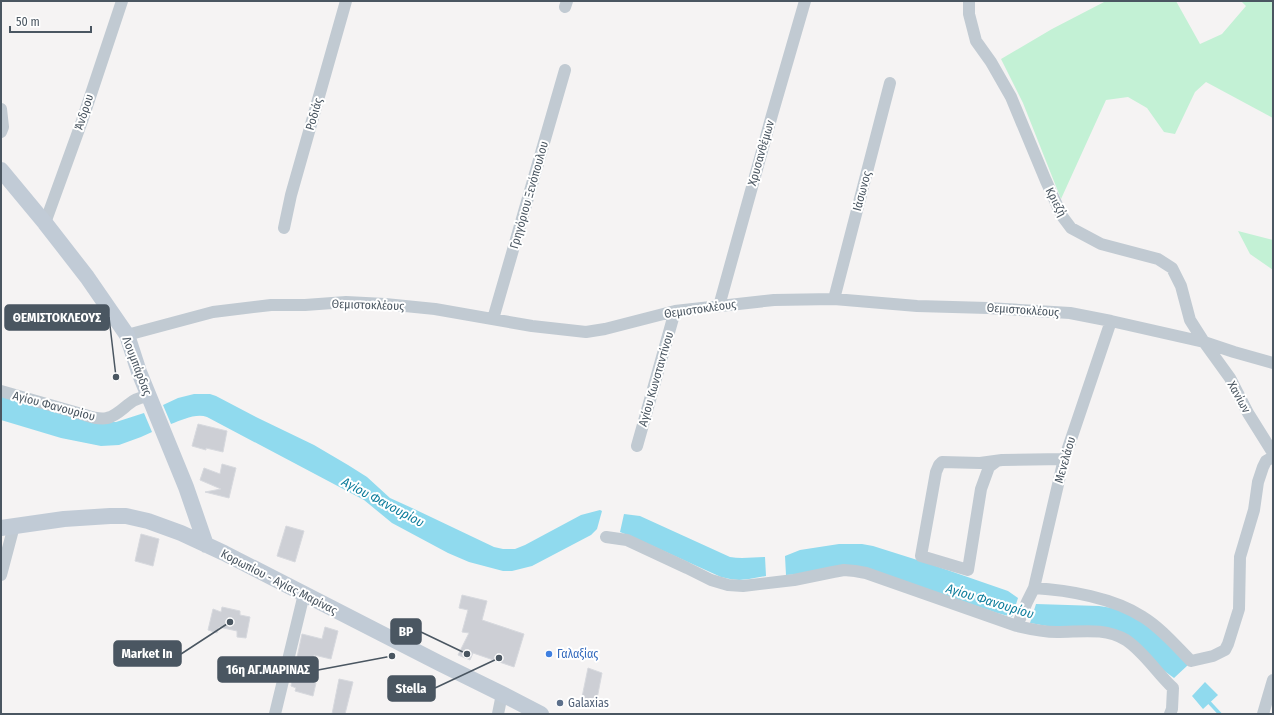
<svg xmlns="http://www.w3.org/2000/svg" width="1274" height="715" viewBox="0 0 1274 715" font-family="'Fira Sans Condensed',sans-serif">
  <rect width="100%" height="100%" fill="#f5f3f3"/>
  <path fill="#c3f1d5" d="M 1106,1 L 1176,1 L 1200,44 L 1222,34 L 1246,6 L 1241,1 L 1273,1 L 1273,118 L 1206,82 L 1195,92 L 1175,134 L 1164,132 L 1147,108 L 1128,97 L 1106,100 L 1061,199 L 1023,103 L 1001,59 L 1052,29 Z
    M 1238,231 L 1273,240 L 1273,270 L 1250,254 Z"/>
  <path fill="#90daee" d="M 1,394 L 107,422 L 116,422 L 144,413 L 152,432 L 141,437 L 119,445 L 101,446 L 61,438 L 1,420 Z
    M 194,394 L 210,394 L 216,396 L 258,418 L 314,445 L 348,465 L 367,477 L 390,498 L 412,508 L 494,547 L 503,549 L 515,549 L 525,545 L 581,515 L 600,510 L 602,511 L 597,529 L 591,535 L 532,566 L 512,571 L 503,571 L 469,562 L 448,553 L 392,523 L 364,500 L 207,417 C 196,413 182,420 171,424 L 163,405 L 178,398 Z
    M 624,514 L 640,516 L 730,557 C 742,559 754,557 765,557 L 766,576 L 749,579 L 739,580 L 730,579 L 721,577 L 635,538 L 620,532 Z
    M 839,544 L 862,544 L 873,546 L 930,564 L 1008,591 L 1018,598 L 1012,617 L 997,613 L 871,570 L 786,575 L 785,556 L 800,550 Z
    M 1036,604 L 1099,606 L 1119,609 L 1145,622 L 1188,665 L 1174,678 L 1163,670 L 1135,642 L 1030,623 Z
    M 1205,682 L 1218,695 L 1203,709 L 1192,696 Z"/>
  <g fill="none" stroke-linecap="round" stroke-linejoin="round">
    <path stroke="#90daee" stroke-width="3.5" d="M 1010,610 L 1036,617
      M 1207,700 L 1220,714"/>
  </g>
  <path fill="#cdcfd5" stroke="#d7d9de" d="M 198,424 L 227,431 L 223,452 L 206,448 L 206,450 L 192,446 Z
    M 222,464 L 236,468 L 229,498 L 205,492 L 221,489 L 200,480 L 204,468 L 220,474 Z
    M 286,526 L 304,531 L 295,562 L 277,556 Z
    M 141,534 L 159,539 L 153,566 L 135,561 Z
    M 462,595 L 487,601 L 482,620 L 524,634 L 514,667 L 473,653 L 470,660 L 458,655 L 469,633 L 462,632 L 468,610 L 459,608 Z
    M 222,607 L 240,611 L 240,615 L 250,617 L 246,638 L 237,637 L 237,631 L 219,627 L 217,633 L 208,630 L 213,609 L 221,612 Z
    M 325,627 L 338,631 L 331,659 L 314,655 L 310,673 L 312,674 L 310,682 L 316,683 L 313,696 L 295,691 L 296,688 L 291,686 L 302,634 L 322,639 Z
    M 588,668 L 602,673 L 596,704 L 581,702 Z
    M 339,679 L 353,682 L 345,714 L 332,714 Z"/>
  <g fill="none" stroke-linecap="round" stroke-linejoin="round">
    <path stroke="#c1cad2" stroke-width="12" d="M 969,1 L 969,14 L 976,41 L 991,62 L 1011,97 L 1046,181 L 1062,216 L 1071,228 L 1101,244 L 1158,259 L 1172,268 L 1181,286 L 1190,320 L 1204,342 L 1230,378 L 1248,413 L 1273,453
      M 565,7 L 567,1
      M 1,109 L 3,127 L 1,132
      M 45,223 L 82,121 L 122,1
      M 284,228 L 291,195 L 346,1
      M 834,299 L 890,83
      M 719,306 L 772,115 L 805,1
      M 493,319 L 565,70
      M 127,335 L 213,312 L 271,305 L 305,305 L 346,302 L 385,304 L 435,309 L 532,326 L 586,332 L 605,329 L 675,311 L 774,300 L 834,299 L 917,306 L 988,308 L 1070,313 L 1111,321 L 1204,342 L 1234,352 L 1273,363
      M 1,391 L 85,415 C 91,417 100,420 107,418 C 117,416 125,406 133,401 C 138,398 143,397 149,396
      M 637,446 L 675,311
      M 997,461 L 989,467 L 981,489 L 968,570 L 921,556 L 936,472 L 939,465 L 942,462 L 980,463 L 1002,460 L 1064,459
      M 606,537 L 627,540 L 687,568 L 711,580 L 728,585 L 743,586 L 794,580 L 833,572 L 844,570 L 855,571 L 866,573 L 1017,626 C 1030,629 1043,632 1057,632 C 1081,632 1104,627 1126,640 C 1144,652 1157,673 1173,688 L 1172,709 L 1170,714
      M 1,575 L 14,526
      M 1034,588 C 1068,590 1114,598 1143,617 C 1161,628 1176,646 1191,661 L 1213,656 L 1225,650 L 1228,644 L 1239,609 L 1240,557 L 1254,510 L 1258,482 L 1263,467 L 1266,461 L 1273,457
      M 1017,626 L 1027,602 L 1034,588 L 1063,463 L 1111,321
      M 275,714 L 304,594
      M 498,714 L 502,694
      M 1263,714 L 1273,680"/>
    <path stroke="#c1cbd6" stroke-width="16" d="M 1,170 L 45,223 L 87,277 L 127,335 L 139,372 L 186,487 L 206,545
      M 1,528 L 64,519 L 110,516 L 126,516 L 148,521 L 181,533 L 224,553 L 439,663 L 502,694 L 541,714"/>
  </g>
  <circle fill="#3f7fe0" stroke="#fff" stroke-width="1.5" cx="549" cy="654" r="4"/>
  <circle fill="#5c6f8a" stroke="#fff" stroke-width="1.5" cx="560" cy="703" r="4"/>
  <g text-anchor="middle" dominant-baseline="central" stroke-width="4" stroke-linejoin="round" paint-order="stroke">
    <g font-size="12" fill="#4a5661" stroke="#fff">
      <text transform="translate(84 112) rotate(-72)">Άνδρου</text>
      <text transform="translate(314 114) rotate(-74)">Ροδιάς</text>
      <text transform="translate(761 153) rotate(-74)">Χρυσανθέμων</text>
      <text transform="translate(862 191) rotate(-75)">Ιάσωνος</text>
      <text transform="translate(529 195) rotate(-74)">Γρηγόριου Ξενόπουλου</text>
      <text transform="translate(1056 202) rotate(63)">Κριεζή</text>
      <text transform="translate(368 305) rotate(2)">Θεμιστοκλέους</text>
      <text transform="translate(700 309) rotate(-8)">Θεμιστοκλέους</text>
      <text transform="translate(1023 310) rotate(4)">Θεμιστοκλέους</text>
      <text transform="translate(137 366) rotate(69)">Λουμπάρδας</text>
      <text transform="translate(656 379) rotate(-74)">Αγίου Κωνσταντίνου</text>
      <text transform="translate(1239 397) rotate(61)">Χανίων</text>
      <text transform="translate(54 406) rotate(15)">Αγίου Φανουρίου</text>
      <text transform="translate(1065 460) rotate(-74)">Μενελάου</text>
      <text transform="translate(279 582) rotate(27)">Κορωπίου - Αγίας Μαρίνας</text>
    </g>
    <g font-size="12" fill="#366cbe" stroke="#fff" text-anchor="start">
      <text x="557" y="654">Γαλαξίας</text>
    </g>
    <g font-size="12" fill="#4e5e75" stroke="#fff" text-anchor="start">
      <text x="568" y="703">Galaxias</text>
    </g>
    <g font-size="13" font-style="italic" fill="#0c7c9b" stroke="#fff">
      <text transform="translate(383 502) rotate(28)">Αγίου Φανουρίου</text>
      <text transform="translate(990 601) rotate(17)">Αγίου Φανουρίου</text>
    </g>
  </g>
  <path fill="none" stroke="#4a5661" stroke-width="1.5" d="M116 377L109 317M467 654L421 632M230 622L181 654M392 656L318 670M499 658L435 688"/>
  <g fill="#4a5661" stroke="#fff" stroke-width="1.5">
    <circle cx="116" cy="377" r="4"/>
    <circle cx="467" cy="654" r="4"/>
    <circle cx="230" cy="622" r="4"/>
    <circle cx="392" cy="656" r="4"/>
    <circle cx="499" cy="658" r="4"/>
  </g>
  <g fill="#4a5661" stroke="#4a5661" stroke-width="1.5">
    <rect x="5" y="305" width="104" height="25" rx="4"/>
    <rect x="391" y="619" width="30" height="25" rx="4"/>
    <rect x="114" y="641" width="67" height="25" rx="4"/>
    <rect x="218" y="657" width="100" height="25" rx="4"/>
    <rect x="388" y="676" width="47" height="25" rx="4"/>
  </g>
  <g font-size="13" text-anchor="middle" font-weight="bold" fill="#fff">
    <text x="57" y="322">ΘΕΜΙΣΤΟΚΛΕΟΥΣ</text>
    <text x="406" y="636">BP</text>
    <text x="147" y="658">Market In</text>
    <text x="268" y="674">16η ΑΓ.ΜΑΡΙΝΑΣ</text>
    <text x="411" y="693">Stella</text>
  </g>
  <rect width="1274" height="715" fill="none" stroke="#4a5661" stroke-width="4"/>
  <path d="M10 26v6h81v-6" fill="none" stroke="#4a5661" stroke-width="2"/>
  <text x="16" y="26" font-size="12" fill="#4a5661" stroke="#ffffff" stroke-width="3" paint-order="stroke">50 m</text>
</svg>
